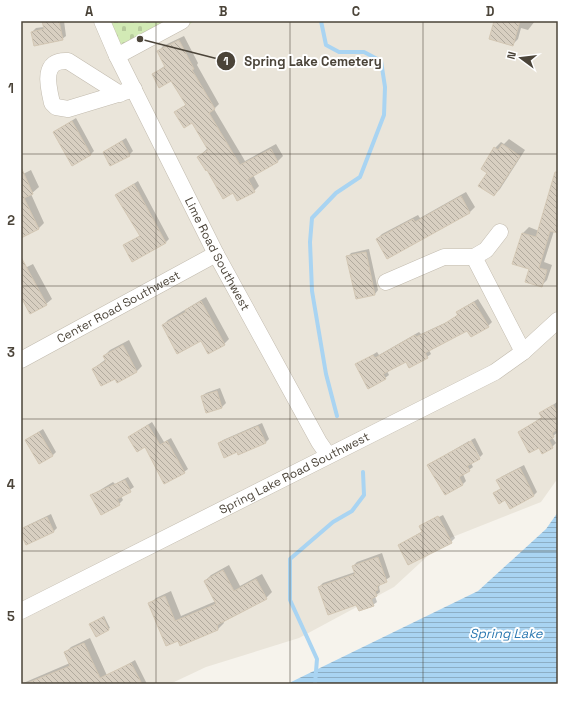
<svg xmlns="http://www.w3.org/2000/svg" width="579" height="705" viewBox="0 0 579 705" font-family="'Space Grotesk',sans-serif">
  <defs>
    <pattern id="cemetery-stones" width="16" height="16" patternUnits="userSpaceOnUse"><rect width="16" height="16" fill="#d2eab5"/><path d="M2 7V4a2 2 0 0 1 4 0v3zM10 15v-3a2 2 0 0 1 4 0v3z" fill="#b6ca9c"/></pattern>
    <pattern id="water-rules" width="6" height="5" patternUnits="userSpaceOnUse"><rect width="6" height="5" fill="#a9d4f2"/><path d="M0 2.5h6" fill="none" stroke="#8caec5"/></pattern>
    <pattern id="building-back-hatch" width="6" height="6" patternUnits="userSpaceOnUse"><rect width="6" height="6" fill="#d8cfc1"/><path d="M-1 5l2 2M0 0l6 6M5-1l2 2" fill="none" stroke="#b1aa9e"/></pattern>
  </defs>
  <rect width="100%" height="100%" fill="#f6f3ec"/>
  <path fill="#eae5da" d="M 21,21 L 558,21 L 558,478 L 541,502 L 445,540 L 394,587 L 299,638 L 206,667 L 170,684 L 21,684 Z"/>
  <path fill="url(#cemetery-stones)" d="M 108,21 L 195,21 L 127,58 Z"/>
  <path fill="url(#water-rules)" d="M 558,512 L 558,684 L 287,684 L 478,591 L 546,529 Z"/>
  <path fill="#0003" d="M 43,21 L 64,21 L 66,36 L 62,39 L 32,32 L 36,28 L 44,27 Z
    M 495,21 L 535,21 L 528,30 L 521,28 L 518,39 L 512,45 Z
    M 184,36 L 198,63 L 197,65 L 219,104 L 214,109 L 245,161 L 276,144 L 283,156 L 278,161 L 253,175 L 259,186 L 254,191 L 234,192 L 208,169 L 198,157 L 208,148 L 193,122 L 175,112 L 187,104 L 172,80 L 153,74 L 166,65 L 159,51 L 163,46 Z
    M 76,118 L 94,151 L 90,155 L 54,132 Z
    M 126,138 L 133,151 L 129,155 L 104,152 Z
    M 509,139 L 525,150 L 500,189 L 494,195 L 488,172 L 495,148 L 501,142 L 504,144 Z
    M 31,170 L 39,187 L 31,194 L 44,223 L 38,229 L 21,231 L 21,175 Z
    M 138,181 L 169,239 L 166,242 L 125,246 L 141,235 L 117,195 Z
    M 558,187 L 558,232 L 554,231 L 544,262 L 552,265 L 547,280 L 541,286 L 530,269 L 523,233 L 529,227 L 539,231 Z
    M 466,192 L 475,207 L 470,212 L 387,258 L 377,239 L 382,234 L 418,215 L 420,218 Z
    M 369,249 L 378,290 L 375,294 L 348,257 L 351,253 Z
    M 33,264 L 52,299 L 46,304 L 21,295 L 21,270 Z
    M 206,297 L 229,339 L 224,344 L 202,340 L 163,325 L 168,320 Z
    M 478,299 L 492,322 L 488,326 L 468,329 L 429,350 L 431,354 L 427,357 L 407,360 L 387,371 L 389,375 L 385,378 L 357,365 L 377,352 L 379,355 L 419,332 L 421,334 L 449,321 L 459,314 L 458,312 L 461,309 Z
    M 129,340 L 142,366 L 137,371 L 115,377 L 93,369 L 106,359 L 104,356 L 110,350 Z
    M 220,388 L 226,403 L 222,407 L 202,396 L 206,393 Z
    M 557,402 L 558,428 L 556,429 L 558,432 L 552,437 L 556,443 L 552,447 L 539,446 L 519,432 L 542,417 L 540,414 Z
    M 152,422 L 164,442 L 171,438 L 188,469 L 184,472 L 145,446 L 129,437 Z
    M 262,423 L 269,439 L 265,443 L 237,451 L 219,443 L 223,440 Z
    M 43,429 L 56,452 L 52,456 L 26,440 Z
    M 475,438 L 483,454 L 480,457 L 471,440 Z
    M 469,441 L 479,458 L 471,463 L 473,467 L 463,474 L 466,481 L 463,484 L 428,465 Z
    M 524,465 L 537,492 L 534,495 L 506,499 L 494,493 L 501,488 L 498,481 L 501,477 Z
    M 128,477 L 134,487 L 121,496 L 123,500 L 119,504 L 92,495 L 113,482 L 115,484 Z
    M 51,514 L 57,528 L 53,532 L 21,532 L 24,527 Z
    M 443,515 L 455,538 L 451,542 L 399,545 L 423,531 L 420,527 L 423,524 L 423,525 Z
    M 382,553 L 390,577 L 381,583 L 379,587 L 380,592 L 375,596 L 377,602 L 373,605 L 357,603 L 319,587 L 323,583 L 355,572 L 353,566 L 357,562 Z
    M 229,565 L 240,586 L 262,574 L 272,592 L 266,598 L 223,621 L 224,623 L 218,629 L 180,644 L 150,604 L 156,598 L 171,591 L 181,616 L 216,601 L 205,581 L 211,575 Z
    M 104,616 L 110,628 L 96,636 L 92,623 Z
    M 90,638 L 109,680 L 104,684 L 21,684 L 70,663 L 65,653 L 71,647 Z
    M 135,660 L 147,684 L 123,684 L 117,671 Z"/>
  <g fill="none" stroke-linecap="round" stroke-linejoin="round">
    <path stroke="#a9d4f2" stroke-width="4" d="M 321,21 L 326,45 L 339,52 L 364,52 L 381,61 L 385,87 L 384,115 L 360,177 L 336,193 L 312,218 L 310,242 L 312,291 L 326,374 L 337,416
      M 315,684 L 317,659 L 290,600 L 290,559 L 333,522 L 352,511 L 364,495 L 363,472"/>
  </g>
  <path fill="url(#building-back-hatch)" stroke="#d3c7b4" d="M 42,21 L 59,21 L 63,40 L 34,46 L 31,32 L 44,29 Z
    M 494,21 L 520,21 L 513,46 L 489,39 Z
    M 179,40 L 194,69 L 192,70 L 215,109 L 209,113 L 240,165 L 271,149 L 278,162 L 248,179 L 255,192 L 237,201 L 233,193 L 223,199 L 207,170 L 206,171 L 197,157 L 208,150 L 192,123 L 184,128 L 174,112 L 186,105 L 171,81 L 159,88 L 152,74 L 165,67 L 157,51 Z
    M 72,121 L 91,155 L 72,166 L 53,132 Z
    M 122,141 L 130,156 L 110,166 L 103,152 Z
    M 502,144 L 520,156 L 494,196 L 478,186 L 487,173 L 481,169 L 494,147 L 498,150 Z
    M 21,167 L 33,194 L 24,198 L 39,229 L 21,238 Z
    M 555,172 L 558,172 L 558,233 L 550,231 L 539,268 L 547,270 L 542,287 L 525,282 L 529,269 L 512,264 L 522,233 L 536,237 Z
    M 134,184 L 166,243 L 132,262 L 123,245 L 140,236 L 115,195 Z
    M 461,196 L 470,213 L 387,259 L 376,239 L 413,219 L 415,222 Z
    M 366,252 L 375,295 L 356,299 L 346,256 Z
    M 21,257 L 47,305 L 30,314 L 21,297 Z
    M 201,301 L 225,345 L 208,354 L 201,341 L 177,354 L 162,325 L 186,312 L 185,310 Z
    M 474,302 L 489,327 L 471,337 L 467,331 L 425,353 L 428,358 L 409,368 L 406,362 L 383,374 L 386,379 L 368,389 L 355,364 L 373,355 L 375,358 L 415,335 L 416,337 L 444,324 L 458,315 L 456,312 Z
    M 123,345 L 137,372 L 117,383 L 115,379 L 101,386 L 92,369 L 106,361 L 103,356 Z
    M 217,391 L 222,408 L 206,413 L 201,396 Z
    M 553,405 L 558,413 L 558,429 L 552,433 L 554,437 L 549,440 L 553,448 L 542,454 L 539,448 L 529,453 L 518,432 L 542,418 L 539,413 Z
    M 148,425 L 160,445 L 167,441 L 185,473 L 164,484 L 145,447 L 137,452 L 128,437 Z
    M 258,426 L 266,443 L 238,455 L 237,452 L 224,458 L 218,443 Z
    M 39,432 L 53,456 L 39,464 L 25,440 Z
    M 471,441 L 480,459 L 467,466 L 470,471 L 459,477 L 463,485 L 445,495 L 427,465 Z
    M 520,468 L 534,496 L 510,509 L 505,500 L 499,504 L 493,493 L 501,489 L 496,480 Z
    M 125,480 L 131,492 L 117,499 L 120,505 L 101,515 L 90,495 Z
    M 438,516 L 452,543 L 408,565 L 398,545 L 422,532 L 419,526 Z
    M 47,517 L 54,532 L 26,545 L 21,534 L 21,529 Z
    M 378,557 L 387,582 L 377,586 L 378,590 L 375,591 L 377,596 L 371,599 L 374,606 L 359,611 L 356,605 L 328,615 L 318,587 L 355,574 L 352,566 Z
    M 223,570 L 234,591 L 256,579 L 267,599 L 217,625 L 218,630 L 180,646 L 178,641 L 166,646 L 148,603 L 165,596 L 175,621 L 216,604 L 204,581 Z
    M 103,617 L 109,630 L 96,637 L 89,624 Z
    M 84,643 L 100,678 L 131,663 L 142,684 L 25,684 L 70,666 L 64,652 Z"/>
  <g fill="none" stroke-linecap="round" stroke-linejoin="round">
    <g stroke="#c2bbae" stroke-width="17">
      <g id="minor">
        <path id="s1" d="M 102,21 L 117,56 L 216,254 L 319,442 L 328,455"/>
        <path d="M 117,56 L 182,21"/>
        <path d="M 120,94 L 68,61 C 41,59 48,86 52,103 L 56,107 L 68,109 L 134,89"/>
        <path d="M 474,257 L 523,352"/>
        <path d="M 386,282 L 444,257 L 474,257 L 486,250 L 500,232"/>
        <path id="s2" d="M 21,360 L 216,254"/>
        <path id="s3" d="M 21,611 L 495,372 L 523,352 L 558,320"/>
      </g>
    </g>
    <use href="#minor" stroke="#fff" stroke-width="16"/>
  </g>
  <path fill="none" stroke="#4b4439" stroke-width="1" stroke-opacity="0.55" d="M 156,21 L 156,684M 290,21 L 290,684M 423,21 L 423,684M 21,154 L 558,154M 21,286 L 558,286M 21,419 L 558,419M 21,551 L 558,551"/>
  <g text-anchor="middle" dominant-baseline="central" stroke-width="4" stroke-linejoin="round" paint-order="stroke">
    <g font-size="12" fill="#4b4439" stroke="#fff">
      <text stroke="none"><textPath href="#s1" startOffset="260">Lime Road Southwest</textPath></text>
      <text stroke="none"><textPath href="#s2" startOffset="111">Center Road Southwest</textPath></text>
      <text stroke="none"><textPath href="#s3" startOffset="306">Spring Lake Road Southwest</textPath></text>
    </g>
    <g font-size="13" font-style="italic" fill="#2e7ab2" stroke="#fff">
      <text x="506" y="633">Spring Lake</text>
    </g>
  </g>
  <path fill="none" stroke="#4b4439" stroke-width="1.5" d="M140 39L226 61"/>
  <g fill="#4b4439" stroke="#fff" stroke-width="1.5">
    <circle cx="140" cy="39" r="4"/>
    <circle cx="226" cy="61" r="10"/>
  </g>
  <g font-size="12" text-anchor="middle" font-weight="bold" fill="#fff">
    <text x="226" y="65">1</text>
  </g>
  <g font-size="13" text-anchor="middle" font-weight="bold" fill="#4b4439" stroke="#fff" stroke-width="4" stroke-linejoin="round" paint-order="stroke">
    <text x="313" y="66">Spring Lake Cemetery</text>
  </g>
  <rect width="579" height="705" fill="none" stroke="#ffffff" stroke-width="44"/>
  <g transform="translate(521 58) rotate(285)" stroke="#ffffff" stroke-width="3" paint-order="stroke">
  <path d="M0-3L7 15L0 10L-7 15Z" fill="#4b4439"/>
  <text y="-6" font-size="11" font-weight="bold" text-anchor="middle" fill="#4b4439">N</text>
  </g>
  <rect x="22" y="22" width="535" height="661" fill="none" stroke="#4b4439" stroke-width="1.5"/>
  <g font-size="13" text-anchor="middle" font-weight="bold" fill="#4b4439">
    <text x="89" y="16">A</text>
    <text x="223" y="16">B</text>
    <text x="356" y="16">C</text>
    <text x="490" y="16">D</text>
    <text x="11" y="93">1</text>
    <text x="11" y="225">2</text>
    <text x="11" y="357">3</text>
    <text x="11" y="489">4</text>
    <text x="11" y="621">5</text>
  </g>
</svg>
